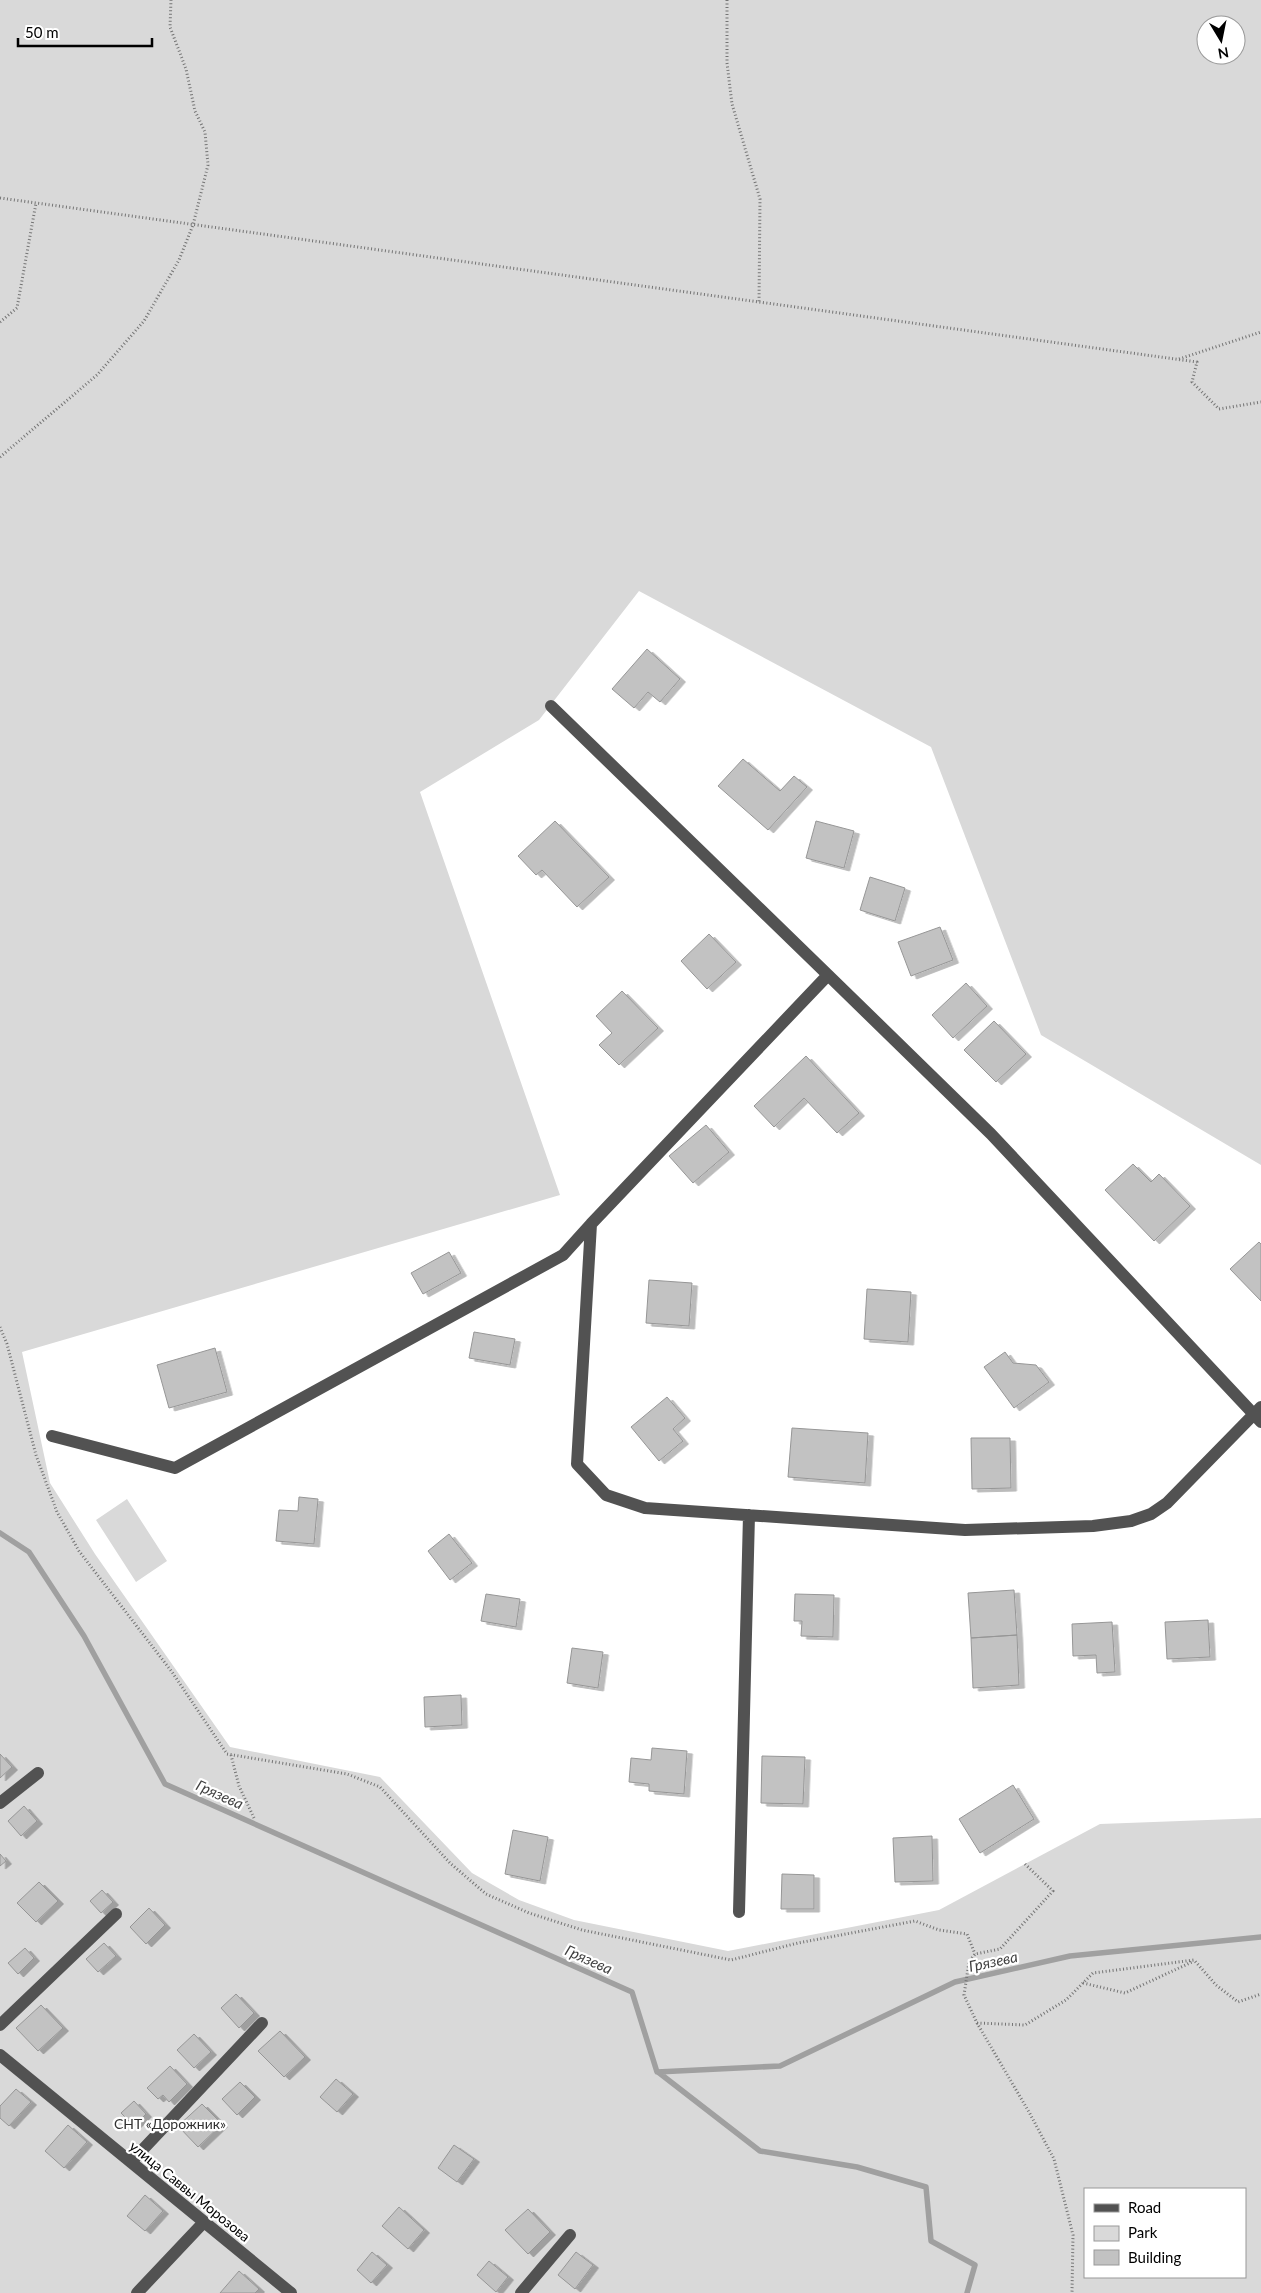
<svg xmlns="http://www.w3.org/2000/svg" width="1261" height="2293" viewBox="0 0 1261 2293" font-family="Lato,sans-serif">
  <defs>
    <filter id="shadow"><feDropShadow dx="5.5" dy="3" stdDeviation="0" flood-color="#0004"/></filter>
  </defs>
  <rect width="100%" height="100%" fill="#fff"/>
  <path fill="#d9d9d9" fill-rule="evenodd" d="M 0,0 L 1261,0 L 1261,1165 L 1041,1035 L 931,747 L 639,591 L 539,720 L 420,792 L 560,1195 L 22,1352 L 50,1483 L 95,1554 L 230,1747 L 380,1777 L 472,1873 L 519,1900 L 574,1920 L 728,1951 L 939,1910 L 1100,1824 L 1261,1818 L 1261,2293 L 0,2293 ZM 1206,25 L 1236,25 L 1236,55 L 1206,55 ZM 1085,2189 L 1245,2189 L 1245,2277 L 1085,2277 Z
    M 127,1499 L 167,1561 L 136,1582 L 96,1520 Z"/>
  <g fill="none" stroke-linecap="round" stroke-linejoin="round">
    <path stroke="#a0a0a0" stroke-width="5.5" d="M 0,1533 L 29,1552 L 84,1636 L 165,1784 L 632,1992 L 657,2072 L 780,2066 L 955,1982 L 1070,1956 L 1261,1937
      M 658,2072 L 760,2151 L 857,2167 L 926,2187 L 931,2241 L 975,2265 L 967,2293"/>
  </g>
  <path fill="#c2c2c2" stroke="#969696" filter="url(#shadow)" d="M 647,649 L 680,679 L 660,702 L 648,692 L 634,708 L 612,689 Z
    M 743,759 L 780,791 L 794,776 L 807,787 L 768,830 L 718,786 Z
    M 555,821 L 609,877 L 577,907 L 542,870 L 536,875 L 518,856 Z
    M 816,821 L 854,831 L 844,868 L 806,858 Z
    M 870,877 L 905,888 L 895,921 L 860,910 Z
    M 940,927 L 953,960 L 911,976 L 898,942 Z
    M 709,934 L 736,962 L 707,989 L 681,961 Z
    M 966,983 L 987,1006 L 953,1038 L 932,1015 Z
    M 622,991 L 658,1028 L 619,1065 L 599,1045 L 612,1033 L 596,1016 Z
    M 994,1021 L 1026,1054 L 996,1082 L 964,1050 Z
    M 806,1056 L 859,1113 L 837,1133 L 804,1098 L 774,1127 L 754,1106 Z
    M 706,1125 L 729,1152 L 693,1183 L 669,1156 Z
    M 1133,1164 L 1151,1182 L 1159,1174 L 1190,1206 L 1154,1241 L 1105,1190 Z
    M 1259,1242 L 1261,1244 L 1261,1301 L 1230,1269 Z
    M 449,1252 L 461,1273 L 423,1294 L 411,1273 Z
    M 649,1280 L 692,1283 L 689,1326 L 646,1323 Z
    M 867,1289 L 911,1292 L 908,1342 L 864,1339 Z
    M 474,1332 L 515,1339 L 510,1365 L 469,1358 Z
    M 215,1348 L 227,1392 L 169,1408 L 157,1365 Z
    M 1005,1352 L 1013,1363 L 1036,1365 L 1049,1382 L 1014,1408 L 984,1367 Z
    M 667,1397 L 685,1418 L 673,1429 L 683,1441 L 659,1461 L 631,1427 Z
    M 792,1428 L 868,1433 L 865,1483 L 788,1477 Z
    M 971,1438 L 1010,1438 L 1011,1488 L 972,1489 Z
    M 299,1497 L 318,1499 L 314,1544 L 276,1541 L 279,1510 L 298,1511 Z
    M 449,1534 L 472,1563 L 450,1580 L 428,1551 Z
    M 1014,1590 L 1017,1635 L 971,1638 L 968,1593 Z
    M 486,1594 L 520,1599 L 516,1627 L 481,1621 Z
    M 795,1594 L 834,1595 L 833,1637 L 801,1636 L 802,1621 L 794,1621 Z
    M 1208,1620 L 1210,1657 L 1167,1659 L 1165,1622 Z
    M 1112,1622 L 1115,1672 L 1097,1673 L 1096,1655 L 1073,1656 L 1072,1624 Z
    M 1017,1635 L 1019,1685 L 973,1688 L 971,1638 Z
    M 572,1648 L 603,1652 L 598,1688 L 567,1683 Z
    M 461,1695 L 462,1725 L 425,1727 L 424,1697 Z
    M 652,1748 L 687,1751 L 684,1794 L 649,1791 L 649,1784 L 629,1782 L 631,1758 L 651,1760 Z
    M 0,1754 L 12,1767 L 0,1778 Z
    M 762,1756 L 805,1757 L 803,1804 L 761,1803 Z
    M 1013,1785 L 1034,1819 L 980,1853 L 959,1819 Z
    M 24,1806 L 37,1821 L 21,1836 L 8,1821 Z
    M 513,1830 L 548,1837 L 540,1881 L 505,1874 Z
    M 932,1836 L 933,1881 L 895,1882 L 893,1838 Z
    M 0,1854 L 6,1861 L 0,1866 Z
    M 782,1874 L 814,1875 L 814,1909 L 781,1909 Z
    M 39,1882 L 58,1901 L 36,1922 L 17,1903 Z
    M 102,1890 L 113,1902 L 101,1913 L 90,1901 Z
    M 149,1908 L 165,1925 L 146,1944 L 130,1927 Z
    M 104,1943 L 116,1956 L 98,1972 L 86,1959 Z
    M 25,1948 L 34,1958 L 18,1974 L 8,1963 Z
    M 236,1994 L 254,2013 L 239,2028 L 221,2008 Z
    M 41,2005 L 63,2028 L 38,2051 L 16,2028 Z
    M 280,2031 L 305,2057 L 284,2077 L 258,2051 Z
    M 194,2034 L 211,2052 L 194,2068 L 177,2050 Z
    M 170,2066 L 187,2084 L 169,2102 L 163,2095 L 158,2099 L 147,2088 Z
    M 336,2079 L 353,2094 L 337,2112 L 320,2097 Z
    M 240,2082 L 255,2097 L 237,2115 L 222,2099 Z
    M 16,2089 L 31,2102 L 9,2126 L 0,2118 L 0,2106 Z
    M 134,2101 L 146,2114 L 134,2126 L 121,2113 Z
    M 202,2104 L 222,2124 L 198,2147 L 178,2126 Z
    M 68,2125 L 87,2142 L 64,2168 L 45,2151 Z
    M 454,2145 L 474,2159 L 457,2182 L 438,2168 Z
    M 145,2195 L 163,2211 L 145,2231 L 127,2216 Z
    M 399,2207 L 424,2230 L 408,2249 L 382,2226 Z
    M 528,2209 L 550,2232 L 528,2254 L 505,2230 Z
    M 372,2252 L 387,2265 L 371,2283 L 357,2270 Z
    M 576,2252 L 593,2265 L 575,2289 L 558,2275 Z
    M 489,2261 L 508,2277 L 496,2292 L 477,2275 Z
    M 239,2271 L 259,2289 L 255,2293 L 220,2293 Z"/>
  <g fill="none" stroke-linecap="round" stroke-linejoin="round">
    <path stroke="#747474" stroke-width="3" stroke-dasharray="1 2.5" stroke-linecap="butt" d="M 727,0 L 727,63 L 732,104 L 760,199 L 759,302
      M 0,198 L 1197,362 L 1192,382 L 1219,409 L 1261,402
      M 0,322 L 17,308 L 36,203
      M 1179,359 L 1261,332
      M 0,457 L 97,375 L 144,321 L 179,260 L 193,225 L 208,165 L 205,132 L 195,111 L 186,69 L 170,27 L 171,0
      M 0,1327 L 7,1344 L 36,1455 L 57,1512 L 79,1551 L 172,1672 L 227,1754 L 347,1774 L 380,1787 L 450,1863 L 486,1894 L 529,1913 L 582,1930 L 731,1960 L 798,1943 L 915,1921 L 939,1930 L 967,1934 L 975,1954
      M 231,1755 L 239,1786 L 254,1818
      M 1025,1864 L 1053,1891 L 1000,1949 L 975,1954 L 969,1962 L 964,1995 L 977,2023 L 1029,2112 L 1054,2159 L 1073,2235 L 1072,2293
      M 1083,1983 L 1125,1993 L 1192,1962
      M 977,2023 L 1025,2025 L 1066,2000 L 1093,1973 L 1194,1960 L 1216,1985 L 1238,2002 L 1261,1994"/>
    <path stroke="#525252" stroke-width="12" d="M 551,706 L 828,975 L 591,1224 L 577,1464 L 606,1495 L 645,1508 L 965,1530 L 1093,1526 L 1131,1521 L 1151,1514 L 1167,1503 L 1261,1407
      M 828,975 L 991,1134 L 1261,1422
      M 52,1436 L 175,1468 L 563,1255 L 591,1224
      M 0,1803 L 38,1773
      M 739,1912 L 749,1515
      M 0,2025 L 116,1914
      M 0,2055 L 291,2293
      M 131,2162 L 262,2023
      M 137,2293 L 204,2222
      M 521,2293 L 570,2235"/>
  </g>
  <g text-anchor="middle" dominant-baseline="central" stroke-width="4.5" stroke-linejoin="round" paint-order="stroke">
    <g font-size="14" fill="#303030" stroke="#fff">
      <text x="170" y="2123">СНТ «Дорожник»</text>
    </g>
    <g font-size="14" fill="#000" stroke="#fff">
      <text transform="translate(190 2191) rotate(39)">улица Саввы Морозова</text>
    </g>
    <g font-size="15" font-style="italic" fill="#414141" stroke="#fff">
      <text transform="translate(220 1794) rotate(24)">Грязева</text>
      <text transform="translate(589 1959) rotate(24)">Грязева</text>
      <text transform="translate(993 1961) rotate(-12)">Грязева</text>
    </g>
  </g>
  <rect x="1084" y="2188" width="162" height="90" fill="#ffffff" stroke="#999999"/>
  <rect x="1094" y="2204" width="25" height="8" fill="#525252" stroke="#999999"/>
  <text x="1128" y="2213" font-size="15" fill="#000000">Road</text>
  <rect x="1094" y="2226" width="25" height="15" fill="#d9d9d9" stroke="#999999"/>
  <text x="1128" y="2238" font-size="15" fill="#000000">Park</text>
  <rect x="1094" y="2250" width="25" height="15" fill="#c2c2c2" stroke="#999999"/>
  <text x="1128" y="2263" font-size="15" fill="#000000">Building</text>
  <g transform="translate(1221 40) rotate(170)"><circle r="24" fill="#ffffff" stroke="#999999"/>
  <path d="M0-4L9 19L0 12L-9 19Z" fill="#000000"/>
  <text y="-8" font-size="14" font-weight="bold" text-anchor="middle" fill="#000000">N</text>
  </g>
  <path d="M18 38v8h134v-8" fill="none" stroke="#000000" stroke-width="2.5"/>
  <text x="25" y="38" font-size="15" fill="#000000" stroke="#ffffff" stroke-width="4" paint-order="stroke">50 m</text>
</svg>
